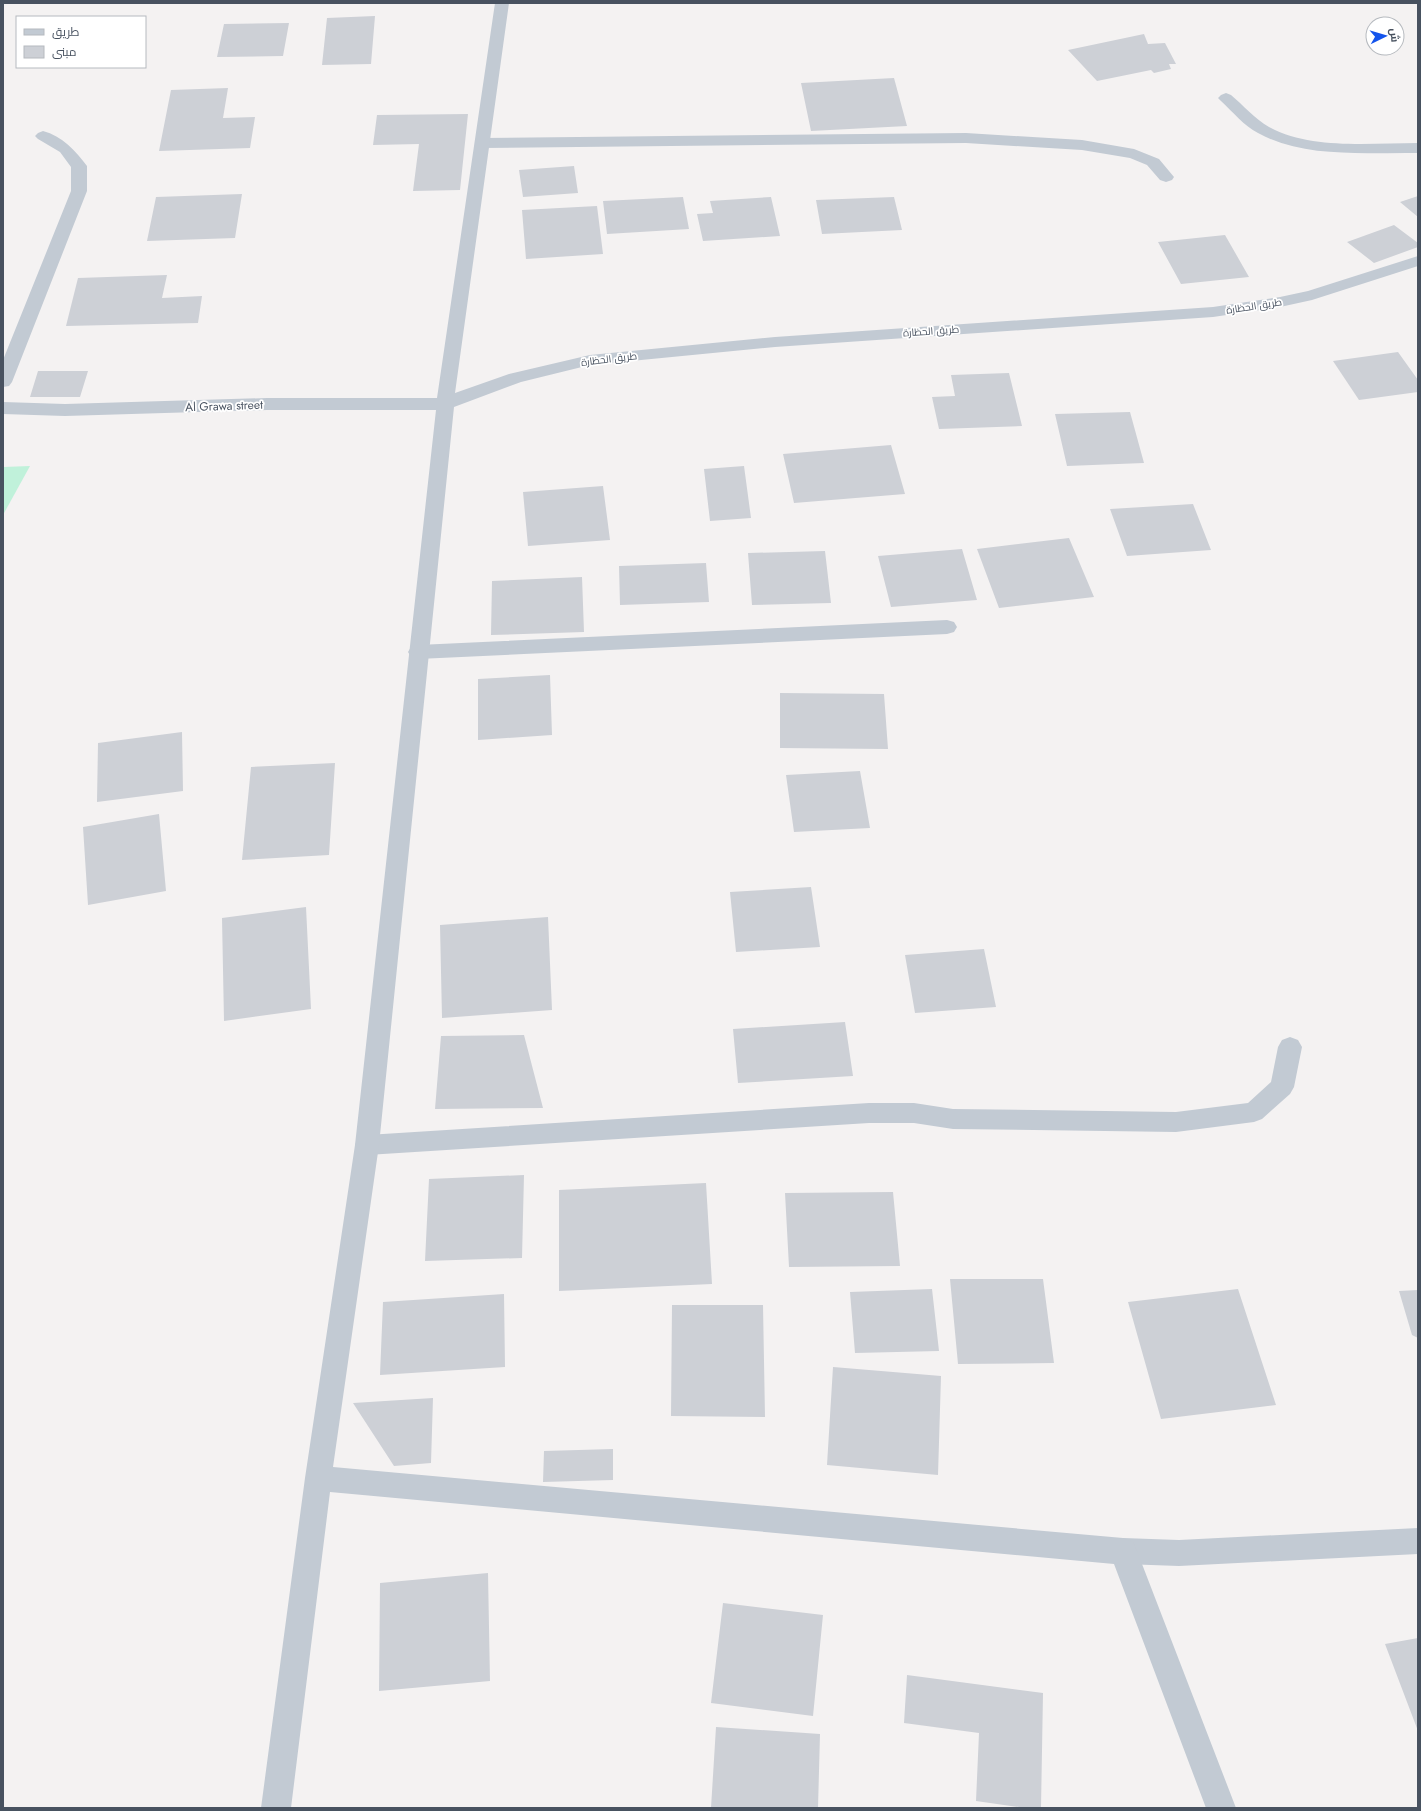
<svg xmlns="http://www.w3.org/2000/svg" width="1421" height="1811" viewBox="0 0 1421 1811" font-family="Jost,Cairo,sans-serif">
  <rect width="100%" height="100%" fill="#f4f2f2"/>
  <path fill="#c0f1da" d="M 30,466 L 3,515 L 3,467 Z"/>
  <path fill="#cdd0d6" d="M 375,16 L 371,64 L 322,65 L 327,18 Z
    M 289,23 L 283,56 L 217,57 L 224,24 Z
    M 1144,34 L 1148,44 L 1165,43 L 1176,64 L 1169,64 L 1171,69 L 1154,73 L 1151,70 L 1097,81 L 1068,50 Z
    M 894,78 L 907,126 L 811,131 L 801,83 Z
    M 228,88 L 223,118 L 255,117 L 250,148 L 159,151 L 171,90 Z
    M 468,114 L 460,190 L 413,191 L 419,144 L 373,145 L 377,115 Z
    M 574,166 L 578,193 L 523,197 L 519,170 Z
    M 242,194 L 235,238 L 147,241 L 156,197 Z
    M 1418,196 L 1418,217 L 1400,202 Z
    M 683,197 L 689,229 L 607,234 L 603,201 Z
    M 771,197 L 780,236 L 703,241 L 697,214 L 713,213 L 710,201 Z
    M 894,197 L 902,230 L 822,234 L 816,200 Z
    M 597,206 L 603,254 L 526,259 L 522,210 Z
    M 1394,225 L 1418,243 L 1418,247 L 1374,263 L 1347,242 Z
    M 1225,235 L 1249,277 L 1181,284 L 1158,242 Z
    M 167,275 L 162,298 L 202,296 L 198,323 L 66,326 L 78,278 Z
    M 1398,352 L 1418,380 L 1418,392 L 1359,400 L 1333,361 Z
    M 38,371 L 88,371 L 80,397 L 30,397 Z
    M 1009,373 L 1022,426 L 939,429 L 932,397 L 955,396 L 951,375 Z
    M 1130,412 L 1144,463 L 1067,466 L 1055,414 Z
    M 891,445 L 905,494 L 794,503 L 783,454 Z
    M 744,466 L 751,518 L 710,521 L 704,469 Z
    M 603,486 L 610,540 L 528,546 L 523,492 Z
    M 1193,504 L 1211,550 L 1127,556 L 1110,509 Z
    M 1069,538 L 1094,597 L 999,608 L 977,549 Z
    M 962,549 L 977,600 L 891,607 L 878,556 Z
    M 825,551 L 831,603 L 752,605 L 748,553 Z
    M 706,563 L 709,602 L 620,605 L 619,566 Z
    M 582,577 L 584,632 L 491,635 L 492,581 Z
    M 550,675 L 552,735 L 478,740 L 478,679 Z
    M 780,693 L 884,694 L 888,749 L 780,748 Z
    M 182,732 L 183,791 L 97,802 L 98,743 Z
    M 335,763 L 329,855 L 242,860 L 251,767 Z
    M 860,771 L 870,828 L 794,832 L 786,775 Z
    M 159,814 L 166,891 L 88,905 L 83,827 Z
    M 811,887 L 820,947 L 736,952 L 730,892 Z
    M 306,907 L 311,1009 L 224,1021 L 222,918 Z
    M 548,917 L 552,1010 L 442,1018 L 440,925 Z
    M 984,949 L 996,1007 L 915,1013 L 905,955 Z
    M 845,1022 L 853,1076 L 738,1083 L 733,1029 Z
    M 524,1035 L 543,1108 L 435,1109 L 441,1036 Z
    M 524,1175 L 522,1258 L 425,1261 L 429,1179 Z
    M 706,1183 L 712,1284 L 559,1291 L 559,1190 Z
    M 893,1192 L 900,1266 L 789,1267 L 785,1193 Z
    M 950,1279 L 1043,1279 L 1054,1363 L 958,1364 Z
    M 932,1289 L 939,1351 L 855,1353 L 850,1292 Z
    M 1238,1289 L 1276,1405 L 1161,1419 L 1128,1302 Z
    M 1418,1290 L 1418,1338 L 1412,1335 L 1399,1291 Z
    M 504,1294 L 505,1367 L 380,1375 L 383,1302 Z
    M 672,1305 L 763,1305 L 765,1417 L 671,1416 Z
    M 833,1367 L 941,1376 L 938,1475 L 827,1465 Z
    M 433,1398 L 431,1463 L 394,1466 L 353,1403 Z
    M 613,1449 L 613,1480 L 543,1482 L 544,1451 Z
    M 488,1573 L 490,1681 L 379,1691 L 380,1583 Z
    M 723,1603 L 823,1615 L 813,1716 L 711,1703 Z
    M 1418,1638 L 1418,1731 L 1385,1644 Z
    M 907,1675 L 1043,1693 L 1041,1808 L 1026,1808 L 976,1801 L 979,1733 L 904,1723 Z
    M 716,1727 L 820,1734 L 818,1808 L 711,1808 Z"/>
  <g fill="none" stroke-linecap="round" stroke-linejoin="round">
    <path fill="#c2cad3" fill-rule="evenodd" d="M 1226,93 L 1231,95 C 1243,105 1255,119 1269,127 C 1311,150 1371,143 1418,143 L 1418,153 C 1366,152 1305,159 1258,133 C 1244,126 1233,112 1221,101 L 1218,98 L 1221,95 Z
      M 43,131 C 62,136 76,151 87,166 L 87,191 L 12,382 L 9,386 L 3,387 L 3,360 L 71,191 L 71,167 L 60,152 L 38,139 L 35,136 L 38,133 Z
      M 966,133 L 1082,140 L 1134,149 L 1159,159 L 1174,177 L 1172,180 L 1166,182 L 1160,180 L 1147,165 L 1130,158 L 1082,150 L 966,143 L 483,148 L 478,146 L 475,143 L 478,140 L 483,138 Z
      M 947,620 L 954,622 L 957,627 L 954,632 L 947,634 L 418,659 L 411,657 L 408,652 L 411,647 L 418,645 Z
      M 1290,1037 L 1298,1040 L 1302,1047 L 1294,1087 L 1290,1094 L 1262,1119 L 1254,1122 L 1176,1132 L 953,1129 L 914,1123 L 869,1123 L 367,1155 L 358,1152 L 355,1145 L 358,1138 L 367,1135 L 869,1103 L 914,1103 L 953,1109 L 1176,1112 L 1248,1103 L 1271,1082 L 1278,1047 L 1282,1040 Z
      M 1418,1528 L 1418,1554 L 1179,1566 L 1123,1564 L 1113,1560 L 1109,1551 L 1113,1542 L 1123,1538 L 1179,1540 Z"/>
    <path fill="#c2cad3" fill-rule="evenodd" d="M 495,3 L 509,3 L 455,393 L 509,374 L 590,355 L 775,337 L 1213,307 L 1280,297 L 1308,291 L 1418,256 L 1418,266 L 1312,300 L 1280,307 L 1213,317 L 775,347 L 590,365 L 521,382 L 454,407 L 379,1145 L 333,1467 L 1123,1538 L 1133,1542 L 1137,1551 L 1236,1808 L 1206,1808 L 1114,1564 L 330,1492 L 291,1808 L 261,1808 L 305,1478 L 355,1145 L 436,410 L 267,410 L 65,416 L 3,414 L 3,402 L 65,404 L 267,398 L 437,398 Z"/>
  </g>
  <g text-anchor="middle" dominant-baseline="central" stroke-width="3.5" stroke-linejoin="round" paint-order="stroke">
    <g font-size="10" fill="#485260" stroke="#fff">
      <text transform="translate(1254 306) rotate(-9)">طريق الحظارة</text>
      <text transform="translate(931 331) rotate(-4)">طريق الحظارة</text>
      <text transform="translate(609 359) rotate(-7)">طريق الحظارة</text>
    </g>
    <g font-size="12" fill="#485260" stroke="#fff">
      <text transform="translate(224 406) rotate(-2)">Al Grawa street</text>
    </g>
  </g>
  <rect width="1421" height="1811" fill="none" stroke="#485260" stroke-width="8"/>
  <rect x="16" y="16" width="130" height="52" fill="#ffffff" stroke="#b6babf"/>
  <rect x="24" y="29" width="20" height="6" fill="#c2cad3" stroke="#b6babf"/>
  <text x="52" y="36" font-size="12" fill="#485260">طريق</text>
  <rect x="24" y="46" width="20" height="12" fill="#cdd0d6" stroke="#b6babf"/>
  <text x="52" y="56" font-size="12" fill="#485260">مبنى</text>
  <g transform="translate(1385 36) rotate(85)"><circle r="19" fill="#ffffff" stroke="#b6babf"/>
  <path d="M0-3L7 15L0 10L-7 15Z" fill="#1454ec"/>
  <text y="-6" font-size="11" font-weight="bold" text-anchor="middle" fill="#485260">ش</text>
  </g>
</svg>
